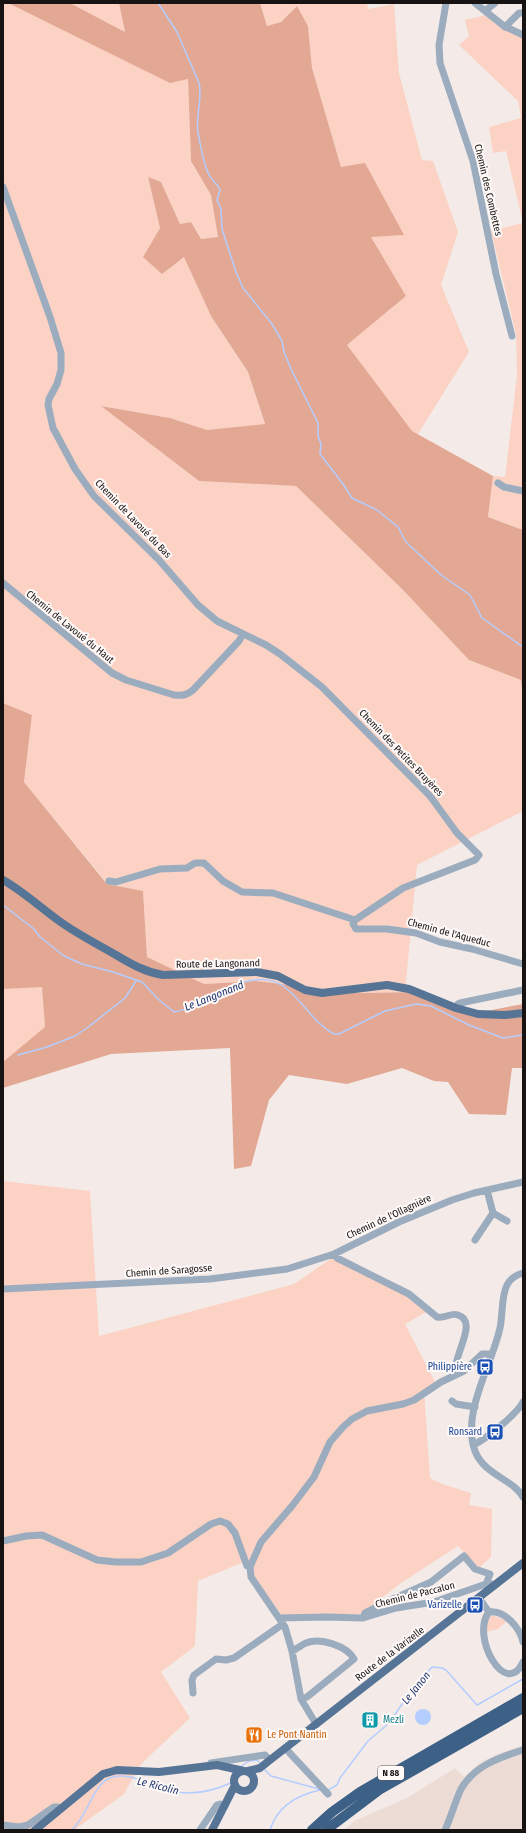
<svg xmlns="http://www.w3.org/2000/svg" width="526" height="1833" viewBox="0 0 526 1833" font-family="'Fira Sans Condensed',sans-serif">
  <rect width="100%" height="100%" fill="#f4ebe8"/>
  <path fill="#eddcd6" d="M 523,1745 L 523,1830 L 344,1830 L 354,1821 L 407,1798 L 455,1768 L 464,1777 L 478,1764 L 495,1755 Z"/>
  <path fill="#fbd2c4" d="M 3,3 L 8,3 L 170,82 L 188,79 L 191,161 L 211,195 L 218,237 L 201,239 L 191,222 L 180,224 L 161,182 L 148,178 L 160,228 L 143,257 L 184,256 L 211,316 L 248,372 L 265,425 L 207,430 L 170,418 L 102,406 L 199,481 L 296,486 L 403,590 L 469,660 L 522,680 L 523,695 L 523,811 L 417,865 L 405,992 L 358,993 L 256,981 L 204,984 L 147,957 L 143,891 L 108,884 L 24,782 L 32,715 L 3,703 Z
    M 70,3 L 119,3 L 125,32 Z
    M 260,3 L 367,3 L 368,9 L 394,4 L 399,73 L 422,160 L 433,161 L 458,232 L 441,285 L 469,352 L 418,434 L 411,431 L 347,345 L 406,296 L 370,236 L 404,235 L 341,167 L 312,68 L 308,26 L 297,6 L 281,22 L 267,26 Z
    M 486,15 L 523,36 L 523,530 L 488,517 L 493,476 L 505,477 L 517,375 L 516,334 L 491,231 L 523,223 L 506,151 L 493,153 L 489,127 L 521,118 L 518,101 L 459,45 L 469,36 L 465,20 Z
    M 42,986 L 45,1028 L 3,1062 L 3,989 Z
    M 3,1181 L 90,1191 L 99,1336 L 294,1284 L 332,1258 L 409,1295 L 426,1312 L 405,1324 L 435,1382 L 424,1391 L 430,1478 L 442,1484 L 471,1493 L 469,1505 L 492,1509 L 491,1557 L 479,1568 L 458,1546 L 401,1583 L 361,1614 L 282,1615 L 254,1578 L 248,1560 L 198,1581 L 195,1646 L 161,1672 L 190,1718 L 141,1764 L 124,1794 L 74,1830 L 3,1830 Z
    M 492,1615 L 507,1621 L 498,1629 L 486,1632 L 487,1621 Z"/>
  <path fill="#e2a893" d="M 8,3 L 70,3 L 125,32 L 119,3 L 260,3 L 267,26 L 281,22 L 297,6 L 308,26 L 312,68 L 341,167 L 365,163 L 404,235 L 371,237 L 406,296 L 347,345 L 412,431 L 493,476 L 488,517 L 523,530 L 523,695 L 521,680 L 469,660 L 403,590 L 296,486 L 199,481 L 101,406 L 170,418 L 207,430 L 265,424 L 248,372 L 211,316 L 184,257 L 162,274 L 143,257 L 160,228 L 148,177 L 161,182 L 180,224 L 191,222 L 201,239 L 218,237 L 211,195 L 191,161 L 188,79 L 170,83 Z
    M 3,703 L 32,715 L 24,782 L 107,884 L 143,891 L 147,957 L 204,984 L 256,981 L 358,993 L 416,992 L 476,1013 L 523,1004 L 523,1068 L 512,1068 L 506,1115 L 469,1114 L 448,1082 L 434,1081 L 402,1068 L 347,1084 L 289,1075 L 269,1100 L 251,1166 L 234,1169 L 230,1048 L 111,1054 L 3,1088 L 3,1062 L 45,1027 L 42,987 L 3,989 Z"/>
  <path fill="#b4cdff" d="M415 1717a8 8 0 1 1 16 0a8 8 0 1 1-16 0Z"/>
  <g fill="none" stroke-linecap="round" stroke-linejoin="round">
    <path stroke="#b4cdff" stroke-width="1.5" d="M 158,3 L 177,32 L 199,83 C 203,98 195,117 198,133 C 201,147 203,163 209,175 C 212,181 218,184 220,190 L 217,200 L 221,209 L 222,229 L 236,272 L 243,288 L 272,324 L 282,341 L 284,352 L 291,369 L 318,423 L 318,436 L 321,444 L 320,454 L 343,484 L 352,498 L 377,510 L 398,527 L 406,542 L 441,575 L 470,595 L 482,618 L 523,647
      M 3,905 L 34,929 L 40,937 L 64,956 L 82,964 L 113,972 L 142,982 L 158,999 L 174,1012 C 208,1007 249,963 283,986 C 302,999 313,1023 334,1034 L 339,1034 L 385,1011 L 416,1004 L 431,1006 L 469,1025 L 503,1038 L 523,1035
      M 18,1055 L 47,1047 L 75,1036 L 87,1028 L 125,998 L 136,981
      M 240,1767 L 249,1761 L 257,1760 L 261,1764
      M 264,1769 L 271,1776 L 319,1789
      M 328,1790 L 337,1785 L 340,1778 L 368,1741 L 389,1723 L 409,1694 L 432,1667 L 442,1668 L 446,1670 L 477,1705 L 523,1679
      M 72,1830 C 86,1818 92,1789 106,1780 C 126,1767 156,1789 177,1792 C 195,1795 216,1790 233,1782 L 237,1772
      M 270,1830 C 277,1807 297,1795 320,1790"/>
    <path stroke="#9bacbf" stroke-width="7" d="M 446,3 L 439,45 L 440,63 L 473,161 L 496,274 L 512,336
      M 475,3 L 504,26 L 523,35
      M 485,11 L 495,3
      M 505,27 L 519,13 L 523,13
      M 3,187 L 50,317 L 61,353 L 61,370 L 57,384 L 49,399 L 48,405 L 53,428 L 75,469 L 94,496 L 159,560 L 198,605 L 217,621 L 266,645 L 280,654 L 322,687 L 430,796 L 457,833 L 479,855 L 475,860 L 403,888 L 355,920
      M 498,483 L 504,487 L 523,491
      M 3,583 L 112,673 L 126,680 L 174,695 C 183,696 187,695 193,690 L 239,641 L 243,634
      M 109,881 L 116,882 L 160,869 L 187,868 L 195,863 L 204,863 L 223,881 L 242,892 L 273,893 L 355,920
      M 355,920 L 353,924 L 356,929 L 387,929 L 416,933 L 440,942 L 472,949 L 523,964
      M 456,1008 L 458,1004 L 460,1003 L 523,990
      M 487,1190 L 493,1213 L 507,1221
      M 475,1240 L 493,1213
      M 334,1254 L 337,1258 L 409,1294 L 437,1317 C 445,1319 451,1312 458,1315 C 480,1322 450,1358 457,1374
      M 523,1273 C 516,1275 510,1279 507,1285 C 501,1297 503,1314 500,1328 C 492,1365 461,1413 475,1451 C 484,1475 513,1479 523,1497
      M 3,1289 L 210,1279 L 287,1269 L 334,1254 L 399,1222 L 452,1200 L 474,1193 L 523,1182
      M 452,1401 L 456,1404 L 475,1407
      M 473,1445 C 485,1440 518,1413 523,1402
      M 3,1541 L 26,1536 L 42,1535 L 97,1560 L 116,1562 L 141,1562 L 168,1553 L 211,1524 L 220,1521 L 228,1524 L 235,1533 L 247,1566 L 250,1567
      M 479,1598 L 489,1612
      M 489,1612 C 470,1636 506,1700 523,1662
      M 489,1612 C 505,1610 520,1628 523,1642
      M 279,1618 L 326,1617 L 363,1618 L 396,1608 L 434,1602 L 486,1584 L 492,1584 L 494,1586
      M 363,1618 L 365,1613 L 393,1599 L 431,1582 L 464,1556 L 475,1569 L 490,1574 L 486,1584
      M 292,1651 C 297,1649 301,1645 306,1643 C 320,1637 347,1646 354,1659 L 307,1697 L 301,1699
      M 193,1693 L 192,1680 L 194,1675 L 216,1659 L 226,1660 L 234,1658 L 283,1624
      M 316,1724 L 301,1699 L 292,1651 L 285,1627 L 251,1577 L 250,1567 L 261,1542 L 292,1506 L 314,1477 L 330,1442 L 343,1427 L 352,1419 L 367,1411 L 403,1404 L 414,1400 L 441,1382 L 464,1371 L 482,1354 L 491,1354
      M 285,1748 L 328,1794
      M 211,1763 L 265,1755 L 270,1760
      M 3,1825 L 19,1827 L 28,1825 L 54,1807 L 58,1807 L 61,1809
      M 200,1830 L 217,1805 L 220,1804 L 225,1806
      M 445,1830 C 451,1817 455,1802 461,1789 C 474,1766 500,1757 523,1750"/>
    <path stroke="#567496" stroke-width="8" d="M 3,880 C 26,893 44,911 65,925 C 81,936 99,945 116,955 C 131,964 145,972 163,975 L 257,972 L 278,976 L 305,990 L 322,993 L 387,985 L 409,989 L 456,1008 L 478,1014 L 505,1015 L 523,1013
      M234 1781a10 10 0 1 1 20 0a10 10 0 1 1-20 0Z
      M 248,1771 L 260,1768 L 270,1760 L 523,1563
      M 35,1830 L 103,1774 L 117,1770 L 159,1772 L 217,1765 L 244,1771
      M 212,1830 L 235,1785"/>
    <path stroke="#3d6086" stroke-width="10" d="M 312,1830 L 332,1812 L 360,1792 L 523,1698
      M 326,1830 L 379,1790 L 523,1708"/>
  </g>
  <defs>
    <g id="bus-square" transform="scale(0.9)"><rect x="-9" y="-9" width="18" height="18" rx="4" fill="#1a4fb4" stroke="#fff9f8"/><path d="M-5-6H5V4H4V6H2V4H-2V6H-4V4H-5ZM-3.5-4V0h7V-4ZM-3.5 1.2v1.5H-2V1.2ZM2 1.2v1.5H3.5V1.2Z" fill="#fff"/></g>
    <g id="building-square" transform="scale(0.9)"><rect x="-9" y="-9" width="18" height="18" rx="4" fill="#0f9aa8" stroke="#fff9f8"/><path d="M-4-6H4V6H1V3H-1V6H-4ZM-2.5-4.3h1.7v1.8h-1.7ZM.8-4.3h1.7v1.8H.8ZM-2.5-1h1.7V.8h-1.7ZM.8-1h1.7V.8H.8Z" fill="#fff"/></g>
    <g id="restaurant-square" transform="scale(0.9)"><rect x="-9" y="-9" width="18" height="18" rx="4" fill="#e8710a" stroke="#fff9f8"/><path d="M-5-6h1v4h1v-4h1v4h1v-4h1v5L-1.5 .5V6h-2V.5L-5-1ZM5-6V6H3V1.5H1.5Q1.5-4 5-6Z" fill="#fff"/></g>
  </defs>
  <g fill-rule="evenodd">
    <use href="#bus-square" x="485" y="1367"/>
    <use href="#bus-square" x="495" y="1432"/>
    <use href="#bus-square" x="475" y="1605"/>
    <use href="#building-square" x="370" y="1720"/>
    <use href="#restaurant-square" x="254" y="1735"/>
  </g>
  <g text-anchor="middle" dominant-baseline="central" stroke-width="4" stroke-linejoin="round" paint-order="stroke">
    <rect fill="#fff9f8" stroke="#5c5857" stroke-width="1" x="378" y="1766" width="26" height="14" rx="3"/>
    <g font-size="9" font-weight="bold" fill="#161312">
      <text x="391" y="1773">N 88</text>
    </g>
    <g font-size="10" fill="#161312" stroke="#fff9f8">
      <text transform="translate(488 190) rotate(77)">Chemin des Combettes</text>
      <text transform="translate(133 519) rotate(46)">Chemin de Lavoué du Bas</text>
      <text transform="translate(70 627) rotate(39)">Chemin de Lavoué du Haut</text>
      <text transform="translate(401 753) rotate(46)">Chemin des Petites Bruyères</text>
      <text transform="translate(449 933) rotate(15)">Chemin de l'Aqueduc</text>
      <text transform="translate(218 964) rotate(-1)">Route de Langonand</text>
      <text transform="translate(389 1217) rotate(-25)">Chemin de l'Ollagnière</text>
      <text transform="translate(169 1271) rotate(-4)">Chemin de Saragosse</text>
      <text transform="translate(415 1595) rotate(-14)">Chemin de Paccalon</text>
      <text transform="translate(390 1654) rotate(-37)">Route de la Varizelle</text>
    </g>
    <g font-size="10" fill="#164399" stroke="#fff9f8" text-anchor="end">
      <text x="472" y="1367">Philippière</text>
      <text x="482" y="1432">Ronsard</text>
      <text x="462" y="1605">Varizelle</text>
    </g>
    <g font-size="10" fill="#0d838f" stroke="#fff9f8" text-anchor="start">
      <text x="383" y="1720">Mezli</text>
    </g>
    <g font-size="10" fill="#c56008" stroke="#fff9f8" text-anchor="start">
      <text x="267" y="1735">Le Pont Nantin</text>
    </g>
    <g font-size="11" font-style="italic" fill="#1c366f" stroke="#fff9f8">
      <text transform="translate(214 996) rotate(-22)">Le Langonand</text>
      <text transform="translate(416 1688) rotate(-51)">Le Janon</text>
      <text transform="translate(158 1786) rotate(14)">Le Ricolin</text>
    </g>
  </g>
  <rect width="526" height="1833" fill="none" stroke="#161312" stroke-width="8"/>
</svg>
